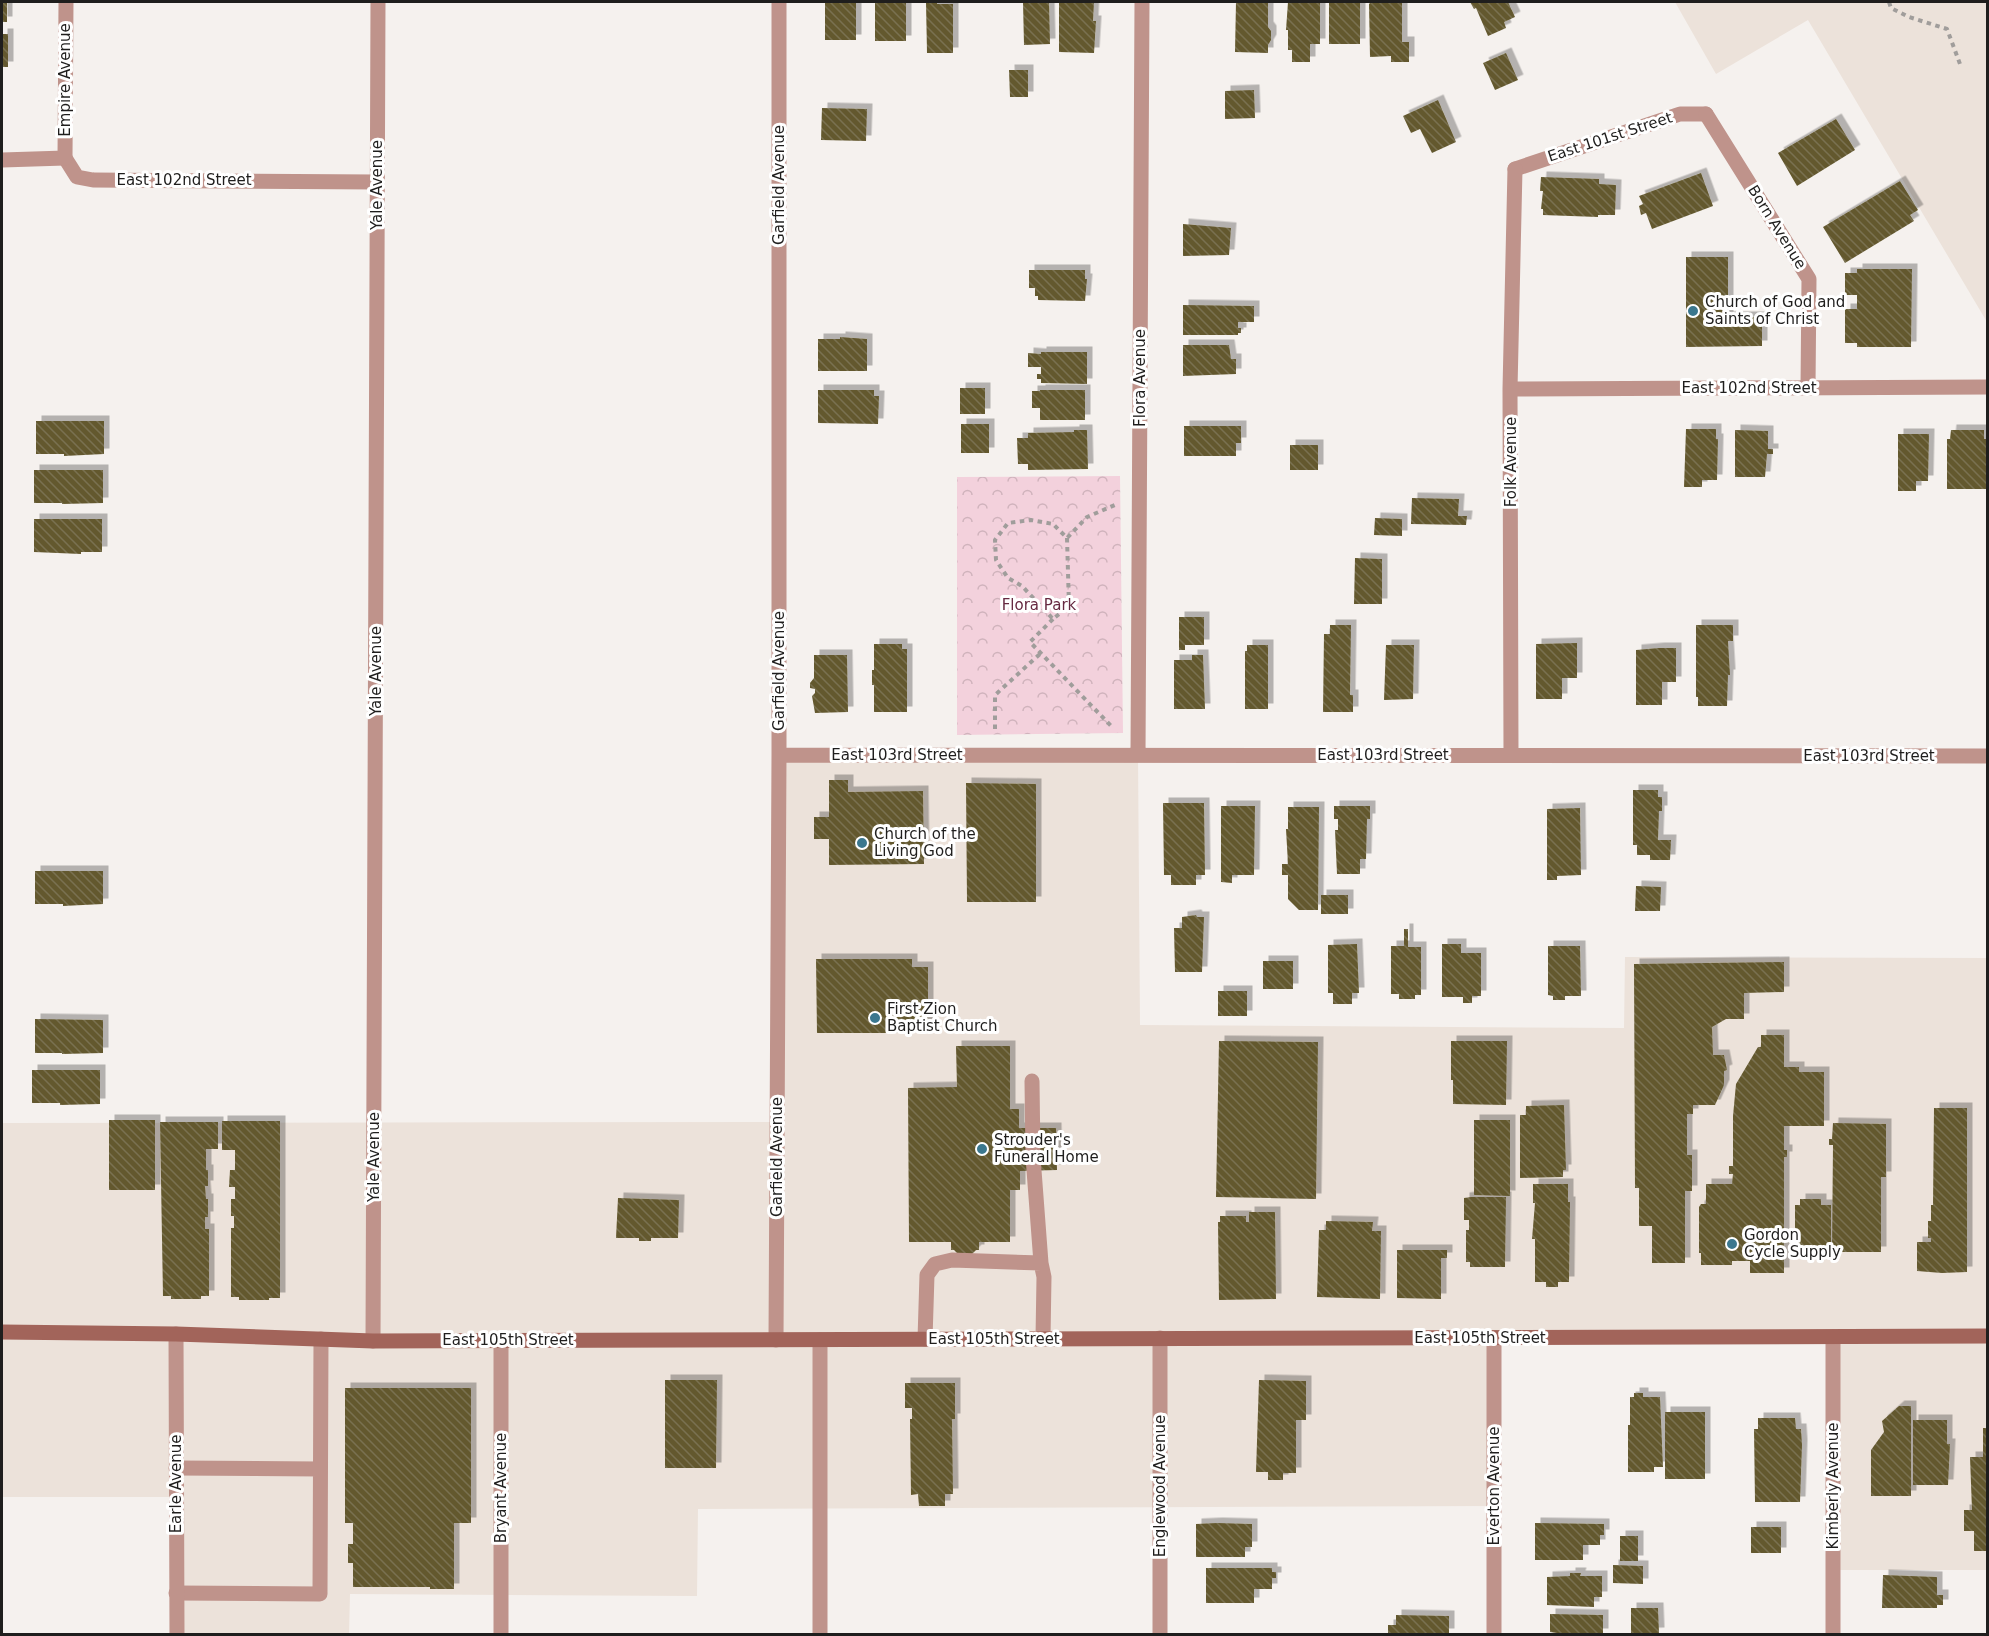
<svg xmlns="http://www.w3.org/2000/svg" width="1989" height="1636" viewBox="0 0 1989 1636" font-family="'DejaVu Sans',sans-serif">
  <defs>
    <pattern id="park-crowns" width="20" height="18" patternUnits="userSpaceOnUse" patternTransform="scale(1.5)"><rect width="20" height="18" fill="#f3d1dc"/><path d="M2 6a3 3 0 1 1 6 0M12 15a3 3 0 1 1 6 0" fill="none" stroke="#d0b3bc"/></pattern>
    <pattern id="building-back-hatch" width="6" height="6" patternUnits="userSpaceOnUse" patternTransform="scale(1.5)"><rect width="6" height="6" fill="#63582e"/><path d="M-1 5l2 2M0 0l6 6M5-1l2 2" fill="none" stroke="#797151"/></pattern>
    <filter id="shadow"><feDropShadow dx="5.5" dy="-5.5" stdDeviation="0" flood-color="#0004"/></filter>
  </defs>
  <rect width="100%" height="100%" fill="#f5f1ee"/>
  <path fill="#ece2da" d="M 1675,2 L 1987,2 L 1987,322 L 1808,20 L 1716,74 Z
    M 779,755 L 1138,755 L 1140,1025 L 1624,1028 L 1625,957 L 1987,958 L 1987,1570 L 1833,1570 L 1833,1337 L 1494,1338 L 1494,1506 L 698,1509 L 697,1596 L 350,1594 L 349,1634 L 177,1634 L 176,1497 L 2,1497 L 2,1123 L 777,1122 Z"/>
  <path fill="url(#park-crowns)" d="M 1120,476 L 1123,733 L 957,735 L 957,477 Z"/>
  <path fill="url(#building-back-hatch)" filter="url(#shadow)" d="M 2,2 L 7,2 L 7,22 L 2,22 Z
    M 825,2 L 856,2 L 856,40 L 825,40 Z
    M 875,2 L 906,2 L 906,41 L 875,41 Z
    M 926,2 L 937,2 L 937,4 L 953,4 L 953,53 L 927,53 Z
    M 1023,2 L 1049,2 L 1050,44 L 1024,45 Z
    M 1059,2 L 1094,2 L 1093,21 L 1096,21 L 1094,53 L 1059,52 Z
    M 1236,2 L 1268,2 L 1268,27 L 1271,31 L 1271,40 L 1268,45 L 1268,53 L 1235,52 Z
    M 1288,2 L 1320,2 L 1320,44 L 1310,44 L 1310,62 L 1292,62 L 1292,50 L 1288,50 L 1288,30 L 1286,30 Z
    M 1329,2 L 1360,2 L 1360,44 L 1329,44 Z
    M 1371,2 L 1402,2 L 1402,42 L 1409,42 L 1409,62 L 1391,62 L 1391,56 L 1370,57 L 1369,4 Z
    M 1470,2 L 1508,2 L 1515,17 L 1504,22 L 1506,28 L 1488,36 L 1476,8 L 1474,9 Z
    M 2,34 L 8,34 L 8,67 L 2,67 Z
    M 1506,53 L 1518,80 L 1495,90 L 1483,63 Z
    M 1009,70 L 1028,70 L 1028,97 L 1010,97 Z
    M 1254,90 L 1255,118 L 1225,119 L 1225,91 Z
    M 1438,100 L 1456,142 L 1432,153 L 1420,129 L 1411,133 L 1403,116 Z
    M 822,108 L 867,109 L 866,141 L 821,140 Z
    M 1836,119 L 1855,150 L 1797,186 L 1778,153 Z
    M 1701,173 L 1713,206 L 1652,229 L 1646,213 L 1641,215 L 1639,206 L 1643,204 L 1639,196 Z
    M 1541,177 L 1599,179 L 1599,184 L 1616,185 L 1615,215 L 1598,215 L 1598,217 L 1543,215 L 1543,209 L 1541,209 L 1543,191 L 1540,191 Z
    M 1900,181 L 1918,210 L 1910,215 L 1914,221 L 1845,263 L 1823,227 Z
    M 1183,224 L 1231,228 L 1229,255 L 1183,256 Z
    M 1686,257 L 1728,257 L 1728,317 L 1762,317 L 1762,346 L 1686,347 Z
    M 1857,269 L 1912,269 L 1911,347 L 1857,347 L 1857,343 L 1845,343 L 1845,309 L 1857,309 L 1857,295 L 1845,295 L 1845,273 L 1857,273 Z
    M 1029,270 L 1085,270 L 1085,279 L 1087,279 L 1085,301 L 1038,300 L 1038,296 L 1035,296 L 1035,288 L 1029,288 Z
    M 1183,305 L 1254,306 L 1254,322 L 1238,322 L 1238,328 L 1241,328 L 1241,333 L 1238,333 L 1238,335 L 1183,335 Z
    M 840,337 L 867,339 L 867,371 L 818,371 L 818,339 L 840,339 Z
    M 1183,345 L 1229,345 L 1231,359 L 1236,359 L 1236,374 L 1183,376 Z
    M 1041,352 L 1087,352 L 1087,384 L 1041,383 L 1041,379 L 1037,379 L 1037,374 L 1041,374 L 1041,367 L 1028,367 L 1028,353 L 1041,354 Z
    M 960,388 L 985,388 L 985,414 L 960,414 Z
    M 818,390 L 874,390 L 874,396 L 879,396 L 878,424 L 818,423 Z
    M 1040,390 L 1085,390 L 1085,420 L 1040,420 L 1040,408 L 1032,408 L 1032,391 L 1040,391 Z
    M 36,421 L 104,421 L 104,454 L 64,456 L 64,454 L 36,454 Z
    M 961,424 L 989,424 L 989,453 L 961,453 Z
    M 1184,426 L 1241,426 L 1241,443 L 1236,443 L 1236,456 L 1184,456 Z
    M 1686,429 L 1716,429 L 1716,439 L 1718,439 L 1717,480 L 1702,480 L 1702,487 L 1684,487 Z
    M 1074,430 L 1087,430 L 1088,469 L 1028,470 L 1028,464 L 1018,464 L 1017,438 L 1028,438 L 1028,433 L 1074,432 Z
    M 1735,430 L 1768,431 L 1768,449 L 1773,449 L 1773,454 L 1767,454 L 1765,477 L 1735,477 Z
    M 1951,430 L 1984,430 L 1984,439 L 1986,439 L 1986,489 L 1947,489 L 1947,439 L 1950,439 Z
    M 1898,434 L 1929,434 L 1928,481 L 1916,481 L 1916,491 L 1898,491 Z
    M 1290,445 L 1318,445 L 1318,470 L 1290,470 Z
    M 34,470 L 103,470 L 103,503 L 62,504 L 62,503 L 34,503 Z
    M 1412,498 L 1459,499 L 1458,516 L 1467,516 L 1466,525 L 1411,524 Z
    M 1375,518 L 1402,519 L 1402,536 L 1374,535 Z
    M 34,519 L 102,519 L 102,552 L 81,552 L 81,554 L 34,552 Z
    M 1355,558 L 1382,559 L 1382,604 L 1354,604 Z
    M 1179,617 L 1204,617 L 1204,645 L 1185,645 L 1185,650 L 1179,650 Z
    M 1330,625 L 1351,625 L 1350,695 L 1353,695 L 1353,712 L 1323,712 L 1324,634 L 1330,634 Z
    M 1696,625 L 1733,625 L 1733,641 L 1728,641 L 1730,675 L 1728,675 L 1727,706 L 1698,706 L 1698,697 L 1696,697 Z
    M 1577,643 L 1577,678 L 1562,678 L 1562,699 L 1536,699 L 1536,644 Z
    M 874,644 L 902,644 L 902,649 L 907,649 L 907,712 L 874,712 L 874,685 L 872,685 L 872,670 L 874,670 Z
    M 1247,645 L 1268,645 L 1268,709 L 1245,709 L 1245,651 L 1247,651 Z
    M 1386,645 L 1414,645 L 1413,699 L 1384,700 Z
    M 1659,648 L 1676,648 L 1676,682 L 1662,682 L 1662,705 L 1636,705 L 1636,650 Z
    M 814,655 L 847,655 L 848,712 L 815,713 L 812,696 L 815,693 L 815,689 L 810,688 L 810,683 L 814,678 Z
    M 1192,655 L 1203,655 L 1205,709 L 1174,709 L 1174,660 L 1192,660 Z
    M 829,780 L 848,780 L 848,792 L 923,791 L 924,864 L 829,865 L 829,839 L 814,839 L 814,817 L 829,817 Z
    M 966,783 L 1036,784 L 1036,902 L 967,902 Z
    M 1633,790 L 1658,790 L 1658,797 L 1662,797 L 1662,811 L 1659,811 L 1658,840 L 1671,840 L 1670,860 L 1650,860 L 1650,855 L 1637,855 L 1637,845 L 1633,845 Z
    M 1163,803 L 1204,803 L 1205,875 L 1196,875 L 1196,885 L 1171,885 L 1171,875 L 1164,875 Z
    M 1221,806 L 1255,806 L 1254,875 L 1232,875 L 1232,883 L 1221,882 Z
    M 1334,806 L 1370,806 L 1370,819 L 1367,819 L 1366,859 L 1360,859 L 1360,874 L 1337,874 L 1335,830 L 1338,830 L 1338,819 L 1334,819 Z
    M 1288,807 L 1319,807 L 1318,910 L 1299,910 L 1288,899 L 1288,875 L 1282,875 L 1282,864 L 1288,864 L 1286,829 L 1288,829 Z
    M 1580,808 L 1581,875 L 1557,876 L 1557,880 L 1547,880 L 1547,809 Z
    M 35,871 L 103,871 L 103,904 L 63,906 L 63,904 L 35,904 Z
    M 1636,886 L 1661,887 L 1660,911 L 1635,911 Z
    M 1321,895 L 1348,895 L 1348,914 L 1321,914 Z
    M 1196,915 L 1197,917 L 1204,917 L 1202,972 L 1175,972 L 1174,928 L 1182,928 L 1182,917 Z
    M 1404,929 L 1408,929 L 1408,947 L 1421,947 L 1421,995 L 1415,995 L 1415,999 L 1399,999 L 1399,994 L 1391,994 L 1391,946 L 1404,946 Z
    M 1357,944 L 1359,993 L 1352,993 L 1352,1004 L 1333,1004 L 1333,993 L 1328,993 L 1328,945 Z
    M 1442,944 L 1461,944 L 1461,953 L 1481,953 L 1481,996 L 1472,996 L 1472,1003 L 1463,1003 L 1463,997 L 1442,997 Z
    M 1548,946 L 1580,946 L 1581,996 L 1565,996 L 1565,1000 L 1553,1000 L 1553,996 L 1548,995 Z
    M 816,959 L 912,959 L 912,967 L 928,967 L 928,1025 L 911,1025 L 911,1033 L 817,1033 Z
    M 1263,961 L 1293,961 L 1293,989 L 1263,989 Z
    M 1784,962 L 1784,992 L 1744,993 L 1744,1019 L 1726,1019 L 1712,1027 L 1713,1055 L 1724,1055 L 1727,1070 L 1724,1071 L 1724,1085 L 1715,1105 L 1693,1105 L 1693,1114 L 1687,1114 L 1687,1155 L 1692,1155 L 1692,1191 L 1685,1191 L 1685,1263 L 1652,1263 L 1652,1226 L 1639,1226 L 1639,1188 L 1635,1188 L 1634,964 Z
    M 1218,991 L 1247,991 L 1247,1016 L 1218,1016 Z
    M 35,1019 L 103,1020 L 103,1053 L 62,1054 L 62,1053 L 35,1053 Z
    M 1761,1035 L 1784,1035 L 1784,1067 L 1799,1067 L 1799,1072 L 1824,1072 L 1824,1126 L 1784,1126 L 1784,1150 L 1787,1150 L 1787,1157 L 1784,1157 L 1784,1273 L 1750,1273 L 1750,1261 L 1732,1261 L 1732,1265 L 1701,1265 L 1701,1253 L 1699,1253 L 1699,1207 L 1701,1204 L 1706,1204 L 1706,1184 L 1732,1184 L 1733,1174 L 1729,1174 L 1729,1166 L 1733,1166 L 1733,1116 L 1736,1084 L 1758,1047 L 1761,1047 Z
    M 1219,1041 L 1318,1042 L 1316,1199 L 1216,1197 Z
    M 1451,1041 L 1507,1041 L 1506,1105 L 1453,1104 L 1453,1080 L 1451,1080 Z
    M 956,1046 L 1010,1046 L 1010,1109 L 1019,1109 L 1019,1128 L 1056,1128 L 1057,1170 L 1020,1171 L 1020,1190 L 1010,1190 L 1010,1242 L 979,1242 L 979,1250 L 976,1250 L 970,1256 L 960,1256 L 954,1250 L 951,1250 L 951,1242 L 909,1242 L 908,1088 L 957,1087 Z
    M 32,1070 L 100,1070 L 100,1104 L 60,1105 L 60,1103 L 32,1103 Z
    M 1564,1105 L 1566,1170 L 1563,1170 L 1563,1177 L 1520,1178 L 1520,1115 L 1526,1115 L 1526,1106 Z
    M 1934,1108 L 1967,1108 L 1967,1272 L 1942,1273 L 1917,1271 L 1917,1242 L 1931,1242 L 1931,1238 L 1928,1238 L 1928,1221 L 1931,1221 L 1931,1205 L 1933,1205 Z
    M 109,1120 L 155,1120 L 155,1190 L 109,1190 Z
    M 1474,1120 L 1510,1120 L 1510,1196 L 1474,1195 Z
    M 222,1121 L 280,1121 L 280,1298 L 269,1298 L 269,1300 L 239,1300 L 239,1297 L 231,1297 L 231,1228 L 234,1228 L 234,1216 L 231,1216 L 231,1199 L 235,1199 L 235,1187 L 229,1187 L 230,1170 L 235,1170 L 235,1150 L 222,1150 Z
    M 160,1122 L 218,1122 L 218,1149 L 206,1149 L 206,1170 L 208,1170 L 208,1186 L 205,1186 L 206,1199 L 208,1199 L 208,1217 L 205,1217 L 205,1229 L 209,1229 L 209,1296 L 201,1296 L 201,1299 L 171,1299 L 171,1296 L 163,1296 Z
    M 1833,1123 L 1886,1124 L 1886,1177 L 1881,1177 L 1881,1252 L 1832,1252 L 1833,1145 L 1829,1145 L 1829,1139 L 1832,1139 Z
    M 1533,1184 L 1568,1184 L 1568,1202 L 1570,1202 L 1569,1282 L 1558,1282 L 1558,1287 L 1546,1287 L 1546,1282 L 1535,1282 L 1535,1239 L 1532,1239 L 1535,1203 L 1533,1203 Z
    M 1471,1197 L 1506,1197 L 1505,1267 L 1470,1267 L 1470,1262 L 1466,1262 L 1466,1230 L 1469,1230 L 1469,1220 L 1464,1220 L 1464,1198 Z
    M 618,1198 L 679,1200 L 678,1238 L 651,1238 L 651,1241 L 639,1241 L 639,1238 L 616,1238 Z
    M 1800,1199 L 1821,1199 L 1821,1205 L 1831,1205 L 1831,1252 L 1828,1252 L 1828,1255 L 1816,1255 L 1816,1252 L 1799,1255 L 1795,1252 L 1795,1205 L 1800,1205 Z
    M 1249,1212 L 1275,1212 L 1276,1299 L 1219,1300 L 1218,1222 L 1220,1222 L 1220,1216 L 1246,1216 L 1246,1222 L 1249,1222 Z
    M 1326,1221 L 1373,1222 L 1372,1231 L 1381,1231 L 1380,1299 L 1317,1297 L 1319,1230 L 1326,1230 Z
    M 1397,1250 L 1447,1250 L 1447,1258 L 1441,1258 L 1441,1299 L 1397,1298 Z
    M 665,1380 L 717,1380 L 716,1468 L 665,1468 Z
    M 1259,1380 L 1306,1381 L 1306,1420 L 1296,1420 L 1296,1473 L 1283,1473 L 1283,1480 L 1268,1480 L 1268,1472 L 1256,1472 Z
    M 905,1383 L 955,1383 L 955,1419 L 952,1419 L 953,1494 L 945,1494 L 945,1506 L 919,1506 L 918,1494 L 911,1495 L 910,1419 L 912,1419 L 912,1408 L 905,1408 Z
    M 345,1388 L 471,1388 L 471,1523 L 454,1523 L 454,1589 L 430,1589 L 430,1587 L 353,1587 L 353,1563 L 348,1563 L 348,1544 L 353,1544 L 353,1523 L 345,1523 Z
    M 1634,1393 L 1643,1393 L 1643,1397 L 1660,1397 L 1663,1467 L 1654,1467 L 1654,1472 L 1628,1472 L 1628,1425 L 1630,1425 L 1630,1397 L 1634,1397 Z
    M 1899,1406 L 1911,1406 L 1911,1496 L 1871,1496 L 1871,1450 L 1884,1432 L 1882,1421 Z
    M 1665,1412 L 1705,1412 L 1705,1479 L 1665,1479 Z
    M 1758,1418 L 1795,1418 L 1796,1429 L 1801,1429 L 1802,1445 L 1800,1502 L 1755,1502 L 1754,1429 L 1758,1429 Z
    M 1913,1420 L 1947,1420 L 1947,1444 L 1950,1444 L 1948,1485 L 1913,1485 Z
    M 1983,1428 L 1988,1428 L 1988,1551 L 1974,1551 L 1974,1531 L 1964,1531 L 1964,1510 L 1972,1510 L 1970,1457 L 1983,1457 Z
    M 1217,1523 L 1252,1524 L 1252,1547 L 1245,1547 L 1245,1557 L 1196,1557 L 1196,1524 Z
    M 1535,1523 L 1604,1524 L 1604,1535 L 1600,1535 L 1600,1545 L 1583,1545 L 1583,1560 L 1535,1560 Z
    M 1751,1527 L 1781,1527 L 1781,1553 L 1751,1553 Z
    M 1620,1536 L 1638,1536 L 1638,1561 L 1620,1561 Z
    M 1613,1565 L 1643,1566 L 1643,1584 L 1613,1583 Z
    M 1206,1568 L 1272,1568 L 1272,1572 L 1276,1572 L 1276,1578 L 1272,1578 L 1272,1589 L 1254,1589 L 1254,1603 L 1206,1603 Z
    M 1570,1573 L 1581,1573 L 1580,1576 L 1602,1576 L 1602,1597 L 1594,1597 L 1594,1607 L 1547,1605 L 1547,1577 L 1570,1576 Z
    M 1883,1575 L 1937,1577 L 1937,1595 L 1943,1595 L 1943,1605 L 1937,1605 L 1937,1608 L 1882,1608 Z
    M 1631,1608 L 1658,1608 L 1659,1633 L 1631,1634 Z
    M 1550,1614 L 1603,1615 L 1603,1634 L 1556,1634 L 1557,1633 L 1550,1632 Z
    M 1396,1615 L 1449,1616 L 1449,1634 L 1388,1634 L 1388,1625 L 1396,1625 Z"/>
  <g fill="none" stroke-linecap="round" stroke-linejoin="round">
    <path stroke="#a09d9b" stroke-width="4" stroke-dasharray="4.5 4.5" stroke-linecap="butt" d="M 1889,2 L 1891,8 L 1909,17 L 1947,29 L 1960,64
      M 1067,538 L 1069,606 L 1053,619 L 1022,586 L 1008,578 L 996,560 L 995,540 L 1008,523 L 1031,520 L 1053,524 L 1067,538 L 1087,517 L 1115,505
      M 1053,619 L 1030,642 L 1113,728
      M 995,729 L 995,695 L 1041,653"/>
    <path stroke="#bf938b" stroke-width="15" d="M 65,158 L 77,177 L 93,180 L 377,182
      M 1515,169 L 1680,114 L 1706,114
      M 1032,1081 L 1033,1157 L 1041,1263
      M 925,1339 L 927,1275 L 935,1264 L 952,1260 L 1041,1263 L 1044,1277 L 1043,1338
      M 176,1468 L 320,1469
      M 176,1593 L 320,1594 L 321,1339"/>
    <path stroke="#bf938b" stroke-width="15" d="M 1706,114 L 1809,279 L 1808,387
      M 2,160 L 65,158 L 66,2
      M 1510,389 L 1988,387
      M 779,755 L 1988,756
      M 1138,755 L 1142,2
      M 1511,755 L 1510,389 L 1515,169
      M 176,1334 L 177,1634
      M 1833,1337 L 1833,1634
      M 1160,1338 L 1160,1634
      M 1494,1338 L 1494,1634
      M 776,1340 L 779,755 L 779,2
      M 820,1340 L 820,1634
      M 373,1341 L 378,2
      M 501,1341 L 501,1634"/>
    <path stroke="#a2645a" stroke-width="15" d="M 2,1332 L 176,1334 L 373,1341 L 1988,1336"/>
  </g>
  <g fill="#3b778e" stroke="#fff" stroke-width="2">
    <circle cx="1693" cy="311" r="6"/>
    <circle cx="862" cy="843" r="6"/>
    <circle cx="875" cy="1018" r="6"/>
    <circle cx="982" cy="1149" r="6"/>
    <circle cx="1732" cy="1244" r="6"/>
  </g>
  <g text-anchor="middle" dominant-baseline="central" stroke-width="6" stroke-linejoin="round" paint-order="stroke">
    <g font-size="15" fill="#1f1e1d" stroke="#fff">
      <text transform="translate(65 80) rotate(-90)">Empire Avenue</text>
      <text transform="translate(1610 137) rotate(-18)">East 101st Street</text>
      <text x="184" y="180">East 102nd Street</text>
      <text transform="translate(377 185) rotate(-90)">Yale Avenue</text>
      <text transform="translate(779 185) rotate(-90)">Garfield Avenue</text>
      <text transform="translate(1777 227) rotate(58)">Born Avenue</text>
      <text transform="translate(1140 378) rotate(-90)">Flora Avenue</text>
      <text x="1749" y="388">East 102nd Street</text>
      <text transform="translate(1511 462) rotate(-90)">Folk Avenue</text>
      <text transform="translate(376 671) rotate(-90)">Yale Avenue</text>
      <text transform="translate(779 671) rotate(-90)">Garfield Avenue</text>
      <text x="897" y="755">East 103rd Street</text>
      <text x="1383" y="755">East 103rd Street</text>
      <text x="1869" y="756">East 103rd Street</text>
      <text transform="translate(374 1157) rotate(-90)">Yale Avenue</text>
      <text transform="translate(777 1157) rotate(-90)">Garfield Avenue</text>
      <text x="1480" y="1338">East 105th Street</text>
      <text x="994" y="1339">East 105th Street</text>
      <text x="508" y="1340">East 105th Street</text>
      <text transform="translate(176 1484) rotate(-90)">Earle Avenue</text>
      <text transform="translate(1160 1486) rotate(-90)">Englewood Avenue</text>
      <text transform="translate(1494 1486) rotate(-90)">Everton Avenue</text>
      <text transform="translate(1833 1486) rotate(-90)">Kimberly Avenue</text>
      <text transform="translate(501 1488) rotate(-90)">Bryant Avenue</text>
    </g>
    <g font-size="15" fill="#1f1e1d" stroke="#fff" text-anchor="start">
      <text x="1705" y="302">Church of God and<tspan x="1705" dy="17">Saints of Christ</tspan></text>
      <text x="874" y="834">Church of the<tspan x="874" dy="17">Living God</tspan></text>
      <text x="887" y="1009">First Zion<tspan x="887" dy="17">Baptist Church</tspan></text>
      <text x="994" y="1140">Strouder's<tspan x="994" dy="17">Funeral Home</tspan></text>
      <text x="1744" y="1235">Gordon<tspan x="1744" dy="17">Cycle Supply</tspan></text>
    </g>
    <g font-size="15" fill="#662941" stroke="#fff">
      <text x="1039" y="605">Flora Park</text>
    </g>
  </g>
  <rect width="1989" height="1636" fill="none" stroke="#1f1e1d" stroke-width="6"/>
</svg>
